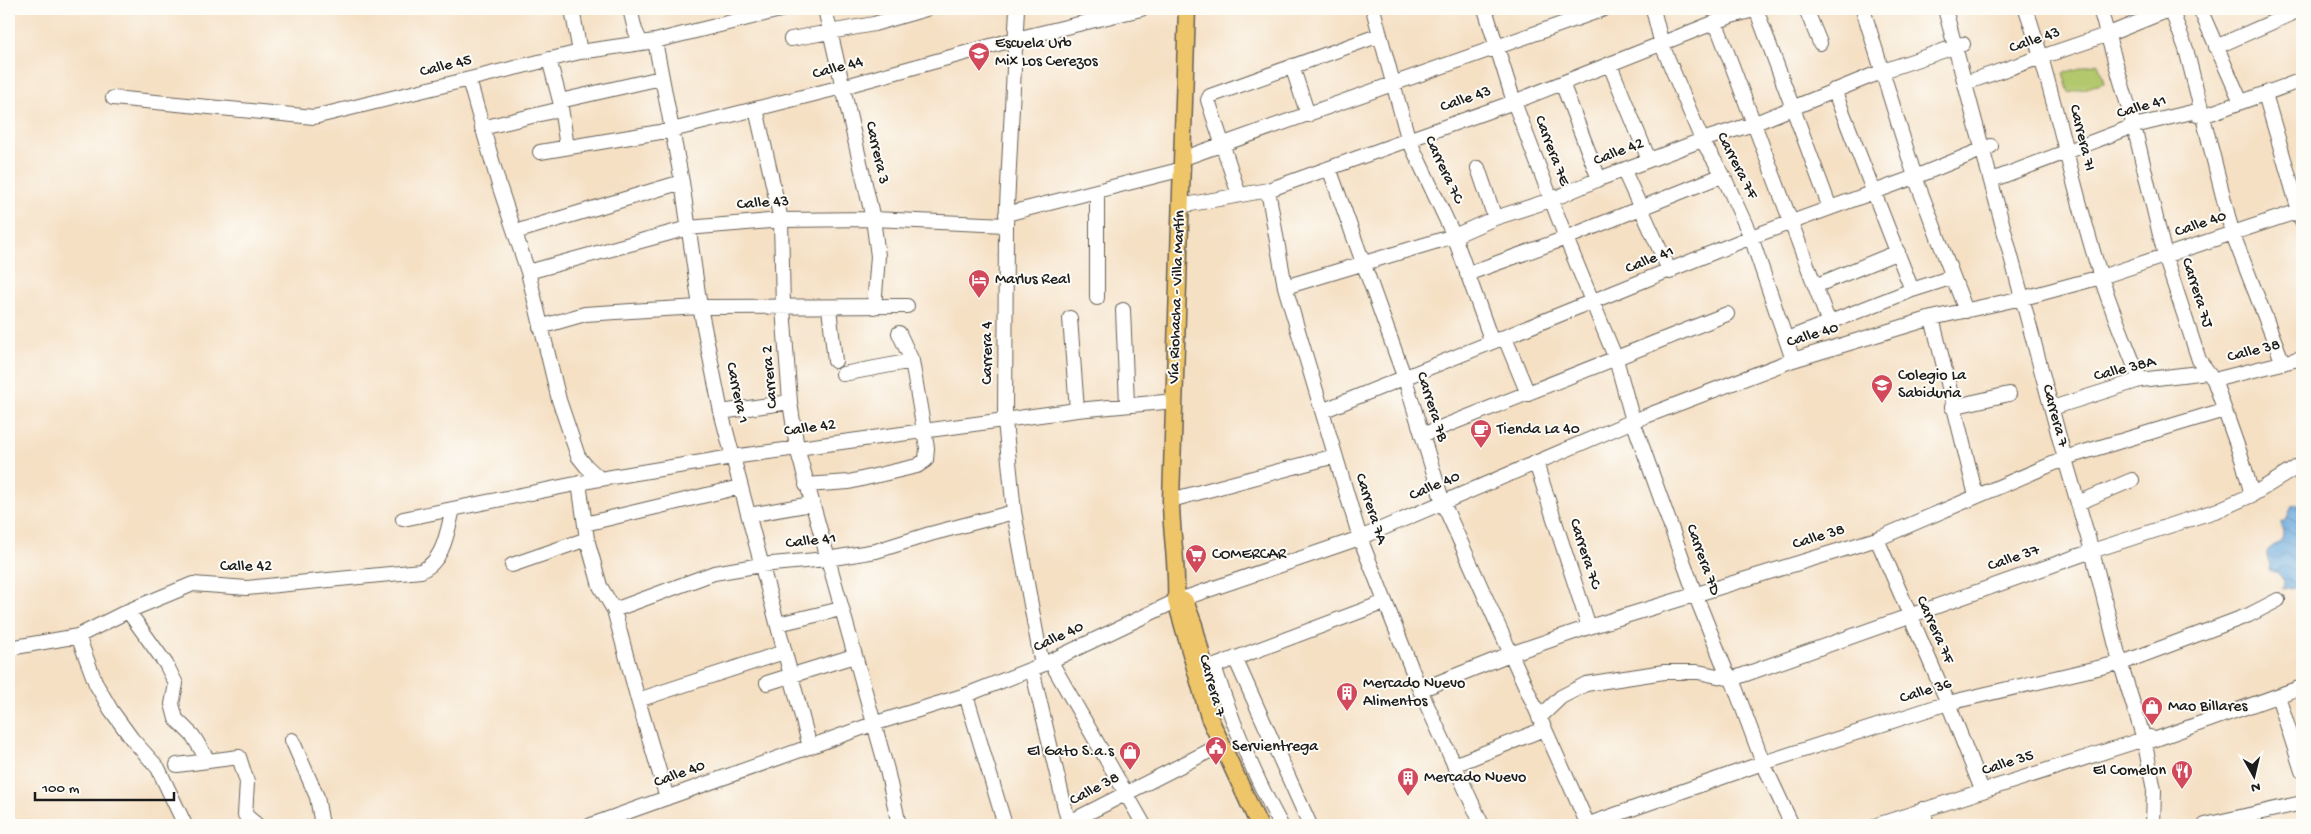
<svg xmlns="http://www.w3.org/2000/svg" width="2311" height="834" viewBox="0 0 2311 834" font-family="'Gochi Hand',sans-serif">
  <defs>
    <pattern id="water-waves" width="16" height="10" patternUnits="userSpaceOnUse" patternTransform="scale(1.25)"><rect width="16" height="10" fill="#69a8dc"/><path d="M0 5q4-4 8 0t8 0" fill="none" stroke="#5688b2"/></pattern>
  </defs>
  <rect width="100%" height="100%" fill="#fdfcf7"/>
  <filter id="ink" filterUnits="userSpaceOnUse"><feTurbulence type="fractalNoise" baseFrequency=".02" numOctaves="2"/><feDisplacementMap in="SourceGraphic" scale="10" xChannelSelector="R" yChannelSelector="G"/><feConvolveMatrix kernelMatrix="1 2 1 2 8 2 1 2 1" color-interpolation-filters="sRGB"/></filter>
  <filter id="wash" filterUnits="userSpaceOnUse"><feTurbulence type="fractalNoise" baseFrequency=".0096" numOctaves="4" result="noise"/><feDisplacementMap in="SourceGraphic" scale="20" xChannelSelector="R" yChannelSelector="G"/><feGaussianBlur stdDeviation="1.12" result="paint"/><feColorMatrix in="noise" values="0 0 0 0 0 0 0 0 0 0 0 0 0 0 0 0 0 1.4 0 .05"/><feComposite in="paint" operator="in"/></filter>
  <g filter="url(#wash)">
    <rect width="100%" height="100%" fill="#f5e0c4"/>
    <path fill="#b2c86d" stroke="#677244" d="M 2098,63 L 2104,83 L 2069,93 L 2063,73 Z"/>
    <path fill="url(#water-waves)" stroke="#42627c" d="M 2302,495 L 2302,590 L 2295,587 L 2283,589 L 2284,581 L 2278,573 L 2269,570 L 2270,564 C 2259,543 2281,550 2283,534 C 2283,530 2281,525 2281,522 L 2286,520 L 2292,505 L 2301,503 Z"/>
  </g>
  <g filter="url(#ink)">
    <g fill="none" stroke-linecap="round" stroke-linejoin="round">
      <g stroke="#686157" stroke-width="16">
        <path id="minor" d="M 572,9 L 580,52
          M 630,9 L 635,30 L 641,43
          M 825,9 L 873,219 L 878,256 L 874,307
          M 1017,9 L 1006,225 L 1005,421 L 1014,512 L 1042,665
          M 1373,9 L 1408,138 L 1454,236 L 1492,342
          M 1485,9 L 1514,102 L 1566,238 L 1616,359 L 1633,421 L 1695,594 L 1726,671 L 1732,679 L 1763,763 L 1792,825
          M 1653,9 L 1662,45 L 1702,140 L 1723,175 L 1751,237 L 1793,360
          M 1756,9 L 1830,208
          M 1806,9 L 1820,43
          M 1863,9 L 1915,177 L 1966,311
          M 1945,9 L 2065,459 L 2092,551 L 2120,662 L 2144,739 L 2154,790 L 2153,825
          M 2026,9 C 2056,96 2072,189 2101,277 C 2112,312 2127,346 2140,380
          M 2100,9 L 2134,126 L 2165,256 L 2199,360 L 2214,380 L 2243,462 L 2252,495
          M 2171,9 L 2186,49 L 2232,232 L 2283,363
          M 2200,9 L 2241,102
          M 1716,23 L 1829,323
          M 791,39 L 874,24 L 926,9
          M 655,41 L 682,182 L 700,307 L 721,412 L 810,747
          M 2216,47 L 2302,9
          M 549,59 L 560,101 L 567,147
          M 1610,65 L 1649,160
          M 1292,66 L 1308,115
          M 469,80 L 499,185 L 528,272 L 559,400 L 578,456 L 586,466 L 600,479
          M 1562,83 L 1599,179
          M 1965,83 L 2109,34 L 2171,9
          M 1834,90 L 1912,290
          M 2265,94 L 2302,221
          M 113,98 L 314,117 L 580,52 L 655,41 L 784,9
          M 560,101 L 661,78
          M 756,109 L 781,220 L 783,308 L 790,402 L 797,448 L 887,770 L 899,825
          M 482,128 L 561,109
          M 540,152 L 672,130 L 842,87 L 1016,39 L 1141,9
          M 1184,158 L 1604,9
          M 1329,168 L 1405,379 L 1443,503 L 1588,825
          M 1478,168 L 1495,218
          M 1624,171 L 1670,272
          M 1992,180 L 2134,126 L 2192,112 L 2203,116 L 2302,80
          M 1268,190 L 1285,287 L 1360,538 L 1420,690 L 1482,825
          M 1239,195 L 1208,100 L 1210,96 L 1380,35
          M 1180,206 L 1268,190 L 1514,102 L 1731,16 L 1758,9
          M 1006,214 L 1183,169
          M 515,232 L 682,182
          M 528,272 L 688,228 L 781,220 L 873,219 L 1006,225
          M 1467,274 L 1566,238 L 1723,175
          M 1815,286 L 1898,252
          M 1285,287 L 1454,236 L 1495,218 L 1551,200 L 1599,179 L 1702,140 L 1753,124 L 1883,71 L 1963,44
          M 1097,298 L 1097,192
          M 829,308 L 835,361
          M 1123,310 L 1127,404
          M 1070,318 L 1077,410
          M 1932,318 L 1976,496
          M 540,327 L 585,314 L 647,310 L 700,307 L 907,306
          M 1505,338 L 1528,394
          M 1787,339 L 1912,290 L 1953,277
          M 843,374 L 912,361
          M 2214,380 L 2302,358
          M 1952,407 L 2009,394
          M 2052,408 L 2140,380 L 2207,372
          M 1322,411 L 1751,237 L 1915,177 L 1991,146
          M 721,412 L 790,402
          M 1422,435 L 1727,314
          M 1536,463 L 1589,627
          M 579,483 L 587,539 L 600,586 L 614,610 L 638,700 L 667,798
          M 806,485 L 849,482 L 917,466 L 926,460 L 927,448 L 912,361 L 899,333
          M 1171,500 L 1335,456
          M 2078,503 L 2132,480
          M 749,515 L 811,504
          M 403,519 L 600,479 L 732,457 L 1077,410 L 1175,401
          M 585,524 L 740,487
          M 1877,539 L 1948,703 L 1982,790
          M 512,565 L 587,539
          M 614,610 L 714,573 L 761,565 L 827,559 L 876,551 L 930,534 L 1014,512
          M 128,611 L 166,664 L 176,684 L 172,704 L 176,719 L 193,736 L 207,759
          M 778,624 L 841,609
          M 78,636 L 96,684 L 111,710 L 132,739 L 158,768 L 185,825
          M 10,648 L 78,636 L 128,611 L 193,584 L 247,588 L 421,571 C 444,561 447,532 453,509
          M 1235,658 L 1310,825
          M 1051,662 L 1144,825
          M 1214,666 C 1232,722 1253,774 1281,825
          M 1032,669 L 1069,825
          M 1196,673 L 1385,602
          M 767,683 L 854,656
          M 1420,690 L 1510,654 L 1589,627 L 1877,539 L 2071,456 L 2224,410
          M 966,695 L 1005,825
          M 2278,696 L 2302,771
          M 638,700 L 784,652
          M 1539,718 L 1561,697 L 1586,684 L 1664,672 L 1698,672 L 1732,679 L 2092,551 L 2218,510 L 2252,495 L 2302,464
          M 292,740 L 317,797 L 322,825
          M 2145,743 L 2302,687
          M 177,765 L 239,757 L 247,782 L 245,815 L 257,825
          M 1454,765 L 1544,729
          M 1923,809 L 1927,825
          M 591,825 L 873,724 L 966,695 L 1042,665 L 1176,601 L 1360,538 L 1633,421 L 1793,360 L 1932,318 L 2031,296 L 2101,277 L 2302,210
          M 1064,825 L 1221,745
          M 1586,825 L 1763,763 L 1948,703 L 2127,661 L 2249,615 L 2278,600
          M 1877,825 L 2150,737
          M 2205,825 L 2302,803"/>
      </g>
      <g stroke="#686157" stroke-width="19">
        <path id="major" d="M 1187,9 L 1171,500 C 1171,534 1178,568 1176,601 L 1209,717 L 1259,825
          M 1185,601 L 1194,625 L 1203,661"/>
      </g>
      <use href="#minor" stroke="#fff" stroke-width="14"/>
      <use href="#major" stroke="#eec569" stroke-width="16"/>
    </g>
  </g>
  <defs>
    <g id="school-pin" transform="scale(1.125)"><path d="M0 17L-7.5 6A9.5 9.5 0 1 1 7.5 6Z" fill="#d1495b" stroke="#fdfcf7"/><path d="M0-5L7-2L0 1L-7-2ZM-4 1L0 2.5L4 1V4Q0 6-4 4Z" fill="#fff"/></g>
    <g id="hotel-pin" transform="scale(1.125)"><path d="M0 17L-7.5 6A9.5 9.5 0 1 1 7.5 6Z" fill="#d1495b" stroke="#fdfcf7"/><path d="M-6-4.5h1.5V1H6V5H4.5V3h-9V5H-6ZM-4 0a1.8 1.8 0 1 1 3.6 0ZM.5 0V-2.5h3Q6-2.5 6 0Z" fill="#fff"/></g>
    <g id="cafe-pin" transform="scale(1.125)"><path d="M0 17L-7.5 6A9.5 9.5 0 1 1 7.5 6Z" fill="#d1495b" stroke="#fdfcf7"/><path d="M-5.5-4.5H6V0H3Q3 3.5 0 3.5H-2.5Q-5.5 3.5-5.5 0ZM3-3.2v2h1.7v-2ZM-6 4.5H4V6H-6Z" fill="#fff"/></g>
    <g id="supermarket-pin" transform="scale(1.125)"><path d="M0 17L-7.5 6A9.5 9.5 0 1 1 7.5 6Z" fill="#d1495b" stroke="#fdfcf7"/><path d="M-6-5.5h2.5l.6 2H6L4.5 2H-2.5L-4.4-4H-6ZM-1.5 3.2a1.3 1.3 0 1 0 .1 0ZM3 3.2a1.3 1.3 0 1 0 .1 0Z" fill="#fff"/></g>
    <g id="building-pin" transform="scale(1.125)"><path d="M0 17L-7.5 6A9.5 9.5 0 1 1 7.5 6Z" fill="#d1495b" stroke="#fdfcf7"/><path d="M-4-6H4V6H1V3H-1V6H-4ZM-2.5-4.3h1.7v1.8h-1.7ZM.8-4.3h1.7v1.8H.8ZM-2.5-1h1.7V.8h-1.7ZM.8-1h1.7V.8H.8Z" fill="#fff"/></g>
    <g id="shop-pin" transform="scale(1.125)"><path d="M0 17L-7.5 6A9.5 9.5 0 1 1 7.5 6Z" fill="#d1495b" stroke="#fdfcf7"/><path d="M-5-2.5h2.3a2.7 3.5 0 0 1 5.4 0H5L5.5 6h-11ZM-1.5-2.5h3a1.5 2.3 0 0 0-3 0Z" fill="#fff"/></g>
    <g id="civic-pin" transform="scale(1.125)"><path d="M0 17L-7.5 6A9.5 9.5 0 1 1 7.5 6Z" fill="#d1495b" stroke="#fdfcf7"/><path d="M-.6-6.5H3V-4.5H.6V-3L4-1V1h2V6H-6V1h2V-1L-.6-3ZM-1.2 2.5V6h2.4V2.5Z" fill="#fff"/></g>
    <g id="restaurant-pin" transform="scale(1.125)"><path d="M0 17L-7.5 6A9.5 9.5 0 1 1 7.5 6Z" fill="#d1495b" stroke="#fdfcf7"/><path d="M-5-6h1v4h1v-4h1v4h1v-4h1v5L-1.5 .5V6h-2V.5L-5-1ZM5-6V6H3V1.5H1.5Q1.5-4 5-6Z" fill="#fff"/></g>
  </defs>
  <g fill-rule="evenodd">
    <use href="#school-pin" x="979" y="53"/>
    <use href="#hotel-pin" x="979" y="280"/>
    <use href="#school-pin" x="1882" y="385"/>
    <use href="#cafe-pin" x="1481" y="430"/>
    <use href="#supermarket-pin" x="1196" y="555"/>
    <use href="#building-pin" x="1347" y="693"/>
    <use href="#shop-pin" x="2152" y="707"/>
    <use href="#civic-pin" x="1216" y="747"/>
    <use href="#shop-pin" x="1130" y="752"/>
    <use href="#restaurant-pin" x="2182" y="771"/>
    <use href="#building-pin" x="1408" y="778"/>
  </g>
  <g text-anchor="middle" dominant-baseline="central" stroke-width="4" stroke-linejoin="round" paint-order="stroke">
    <g font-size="16" fill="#1c1c1c" stroke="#fdfcf7">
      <text transform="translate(2035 41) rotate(-19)">Calle 43</text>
      <text transform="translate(446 67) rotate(-14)">Calle 45</text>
      <text transform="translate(838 69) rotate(-15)">Calle 44</text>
      <text transform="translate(1466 100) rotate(-19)">Calle 43</text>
      <text transform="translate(2142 108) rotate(-16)">Calle 41</text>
      <text transform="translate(2081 138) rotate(76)">Carrera 7I</text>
      <text transform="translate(1551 151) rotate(69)">Carrera 7E</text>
      <text transform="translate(876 153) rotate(77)">Carrera 3</text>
      <text transform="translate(1619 153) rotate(-21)">Calle 42</text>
      <text transform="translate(1736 166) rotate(63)">Carrera 7F</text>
      <text transform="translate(1443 170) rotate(65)">Carrera 7C</text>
      <text transform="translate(763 204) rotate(-4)">Calle 43</text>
      <text transform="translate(2201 225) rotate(-19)">Calle 40</text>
      <text transform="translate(1650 261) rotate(-22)">Calle 41</text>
      <text transform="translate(2196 293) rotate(72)">Carrera 7J</text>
      <text transform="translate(1178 297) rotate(-88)">Vía Riohacha - Villa Martín</text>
      <text transform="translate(1813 336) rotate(-17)">Calle 40</text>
      <text transform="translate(2254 352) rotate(-14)">Calle 38</text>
      <text transform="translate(988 353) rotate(-90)">Carrera 4</text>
      <text transform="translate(2125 370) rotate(-14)">Calle 38A</text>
      <text transform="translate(771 377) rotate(-95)">Carrera 2</text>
      <text transform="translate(736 393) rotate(78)">Carrera 1</text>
      <text transform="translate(1431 407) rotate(72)">Carrera 7B</text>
      <text transform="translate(2054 416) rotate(75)">Carrera 7</text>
      <text transform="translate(810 429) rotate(-8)">Calle 42</text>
      <text transform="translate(1435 487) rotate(-23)">Calle 40</text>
      <text transform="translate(1370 509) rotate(72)">Carrera 7A</text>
      <text transform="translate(1819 538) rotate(-17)">Calle 38</text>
      <text transform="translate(811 542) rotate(-6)">Calle 41</text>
      <text transform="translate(1584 554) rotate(72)">Carrera 7C</text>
      <text transform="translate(2014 559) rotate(-19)">Calle 37</text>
      <text transform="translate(1702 560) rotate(70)">Carrera 7D</text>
      <text x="246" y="567">Calle 42</text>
      <text transform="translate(1934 630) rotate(66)">Carrera 7F</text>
      <text transform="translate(1059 638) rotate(-25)">Calle 40</text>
      <text transform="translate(1211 686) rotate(74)">Carrera 7</text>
      <text transform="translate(1926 692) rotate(-17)">Calle 36</text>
      <text transform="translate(2008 764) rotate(-18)">Calle 35</text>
      <text transform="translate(680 775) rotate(-20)">Calle 40</text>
      <text transform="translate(1095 790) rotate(-28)">Calle 38</text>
    </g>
    <g font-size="16" fill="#1c1c1c" stroke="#fdfcf7" text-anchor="start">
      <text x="995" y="44">Escuela Urb<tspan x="995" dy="18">Mix Los Cerezos</tspan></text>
      <text x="995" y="280">Marlus Real</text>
      <text x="1898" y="376">Colegio La<tspan x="1898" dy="18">Sabiduria</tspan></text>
      <text x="1497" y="430">Tienda La 40</text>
      <text x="1212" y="555">COMERCAR</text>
      <text x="1363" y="684">Mercado Nuevo<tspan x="1363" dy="18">Alimentos</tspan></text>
      <text x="2168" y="707">Mao Billares</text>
      <text x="1232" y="747">Servientrega</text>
      <text x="1114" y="752" text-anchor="end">El Gato S.a.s</text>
      <text x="2166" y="771" text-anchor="end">El Comelon</text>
      <text x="1424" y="778">Mercado Nuevo</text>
    </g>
  </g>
  <rect width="2311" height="834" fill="none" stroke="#fdfcf7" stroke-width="30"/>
  <g transform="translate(2254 776) rotate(172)" stroke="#fdfcf7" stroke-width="4" paint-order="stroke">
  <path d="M0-4L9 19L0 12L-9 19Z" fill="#1c1c1c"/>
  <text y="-8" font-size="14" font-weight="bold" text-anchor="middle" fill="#1c1c1c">N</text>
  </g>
  <path d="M35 792v8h139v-8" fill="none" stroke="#1c1c1c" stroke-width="2.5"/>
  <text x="42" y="792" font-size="15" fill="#1c1c1c" stroke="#fdfcf7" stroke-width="4" paint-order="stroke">100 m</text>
</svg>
